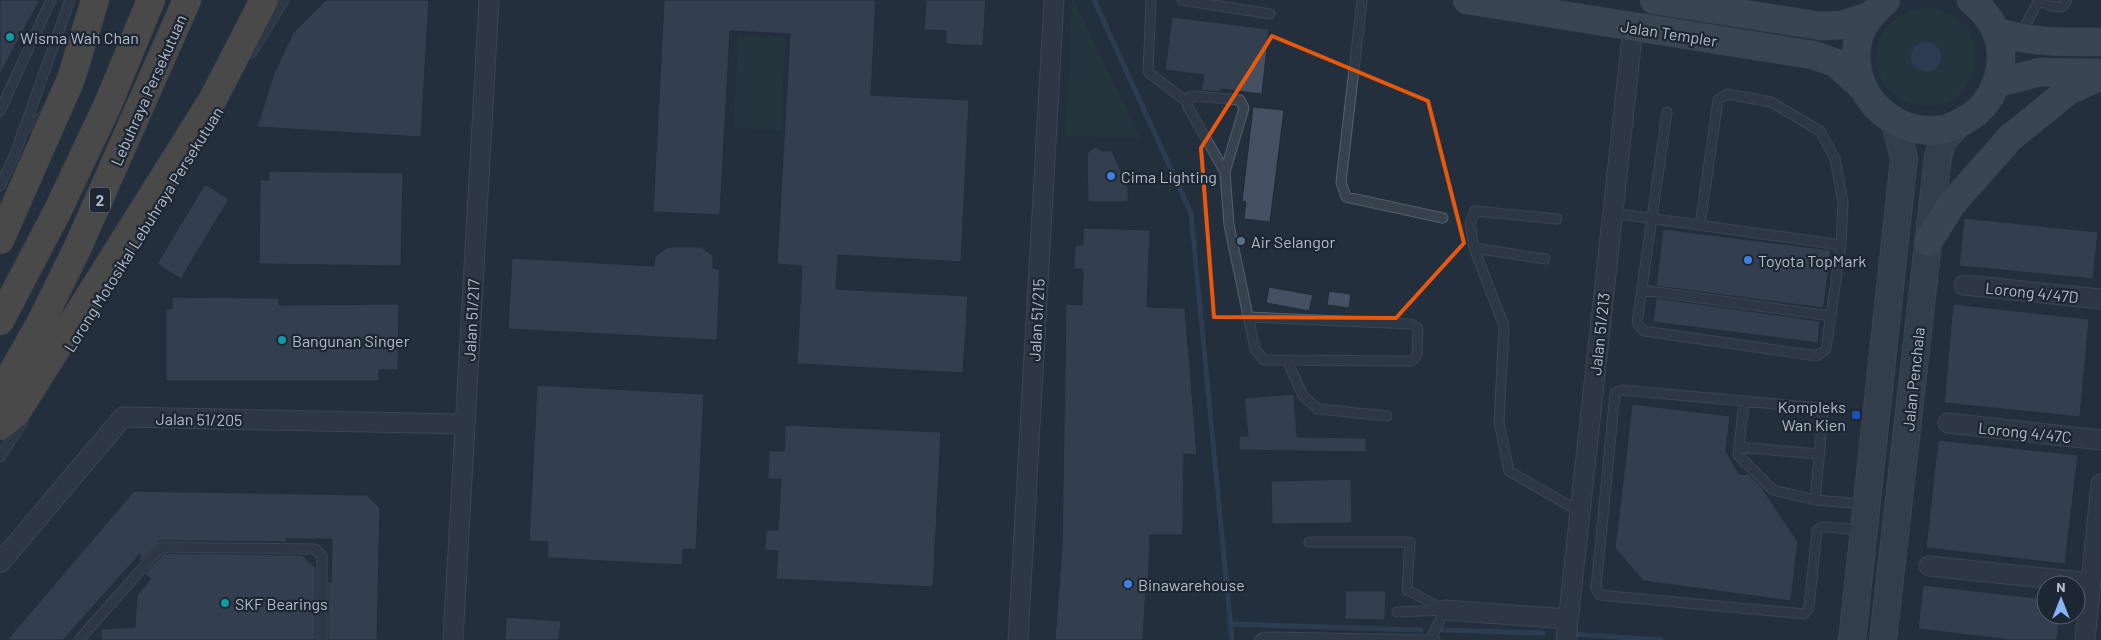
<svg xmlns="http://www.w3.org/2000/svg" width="2101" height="640" viewBox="0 0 2101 640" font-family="Barlow,sans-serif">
  <rect width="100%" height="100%" fill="#242f3e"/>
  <path fill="#263c3f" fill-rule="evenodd" d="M 1072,0 L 1074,0 L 1140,138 L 1066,136 Z
    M 1928,7 C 1963,14 1984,38 1972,75 C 1968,88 1956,100 1943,103 C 1872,124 1844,19 1928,7 ZM 1936,46 L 1941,55 L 1937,68 C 1926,76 1912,71 1910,57 Z
    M 738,36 L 785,38 L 781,130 L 734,128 Z"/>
  <path fill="#394c67" d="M1911 57a15 15 0 1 1 30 0a15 15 0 1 1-30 0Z"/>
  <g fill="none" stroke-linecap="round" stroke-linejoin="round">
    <path stroke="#394c67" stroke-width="5" d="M 1094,0 L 1191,213 L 1232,640
      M 1231,624 L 1421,630
      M 1441,630 L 1543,633
      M 1571,634 L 1661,640"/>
  </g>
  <path fill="#455162" stroke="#1f2835" d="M 0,0 L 40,0 L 0,74 Z
    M 326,0 L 429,0 L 421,137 L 257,127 L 274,73 L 293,33 Z
    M 664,0 L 876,0 L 871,95 L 969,100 L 961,262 L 838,255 L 836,289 L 968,296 L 963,373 L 797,364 L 802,266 L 777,264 L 790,34 L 730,31 L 720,215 L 653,212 Z
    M 926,0 L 986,0 L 983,46 L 946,44 L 946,31 L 924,30 Z
    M 1172,17 L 1269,29 L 1262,94 L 1221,89 L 1220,92 L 1201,90 L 1204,75 L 1165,70 Z
    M 1253,107 L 1284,110 L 1270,222 L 1244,219 L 1246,202 L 1242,201 Z
    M 1095,147 L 1102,151 L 1112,151 L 1128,187 L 1128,202 L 1088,202 L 1087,156 L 1088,152 Z
    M 269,171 L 403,173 L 401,266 L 259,264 L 260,180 L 269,180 Z
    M 205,184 L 229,199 L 181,279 L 157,264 Z
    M 1964,218 L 2098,232 L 2093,279 L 1959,266 Z
    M 1083,228 L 1150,230 L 1147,307 L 1185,308 L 1197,455 L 1184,454 L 1183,535 L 1150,535 L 1148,590 L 1146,590 L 1143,640 L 1055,640 L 1062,546 L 1066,304 L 1082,305 L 1083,269 L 1074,269 L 1075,245 L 1083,245 Z
    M 1663,229 L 1831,250 L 1824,306 L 1822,308 L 1656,286 Z
    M 668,247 L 701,247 L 713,256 L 713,268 L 720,270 L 717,340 L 508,329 L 512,258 L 654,266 L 655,256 Z
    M 1269,287 L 1313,295 L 1309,311 L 1266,303 Z
    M 1329,291 L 1351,294 L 1349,308 L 1327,305 Z
    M 172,297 L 279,298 L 279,305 L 399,304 L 398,370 L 379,370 L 379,381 L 166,381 L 166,309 L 172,309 Z
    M 1656,298 L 1820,321 L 1818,343 L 1653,322 Z
    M 1953,304 L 2089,319 L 2080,417 L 1944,403 Z
    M 537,385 L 704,394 L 696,550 L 683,549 L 682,565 L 547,558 L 548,542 L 529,541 Z
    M 1294,394 L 1297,437 L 1366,438 L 1366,452 L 1239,450 L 1239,436 L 1248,436 L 1244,398 Z
    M 1632,404 L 1730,416 L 1726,451 L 1739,474 L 1748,474 L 1762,488 L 1798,542 L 1791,601 L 1643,581 L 1615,548 Z
    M 785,425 L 941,432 L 933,587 L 776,579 L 778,551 L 765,550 L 766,530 L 778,530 L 781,479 L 768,479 L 769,451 L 784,451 Z
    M 1938,440 L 2078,455 L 2065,564 L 1926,548 Z
    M 1351,479 L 1352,523 L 1272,524 L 1271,481 Z
    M 134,491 L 367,495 L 380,508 L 377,640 L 328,640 L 328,580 L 331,583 L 332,539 L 285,539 L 289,542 L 159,541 L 139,563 L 140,554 L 63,640 L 7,640 Z
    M 164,553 L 302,555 L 316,568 L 316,640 L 101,640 L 101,629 L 135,627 L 137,595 L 151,579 L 145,574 Z
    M 1923,585 L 2046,599 L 2046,615 L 2060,615 L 2057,640 L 2010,640 L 1918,629 Z
    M 1345,591 L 1386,591 L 1385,620 L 1345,619 Z
    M 506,617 L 561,621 L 559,640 L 505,640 Z"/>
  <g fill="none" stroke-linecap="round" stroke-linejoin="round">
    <g stroke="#565f6c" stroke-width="11">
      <path id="lane" d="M 1151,0 L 1148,72 L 1187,102
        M 1182,0 L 1270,14
        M 1362,0 L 1341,182 L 1346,197 L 1443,218
        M 2039,0 L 2050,6 L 2062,7 L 2067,0
        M 2020,35 L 2039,0
        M 251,53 L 284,0
        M 0,111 L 51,0
        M 1667,112 L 1637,323 L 1644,331 L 1817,356 L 1826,349 L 1841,245 L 1843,203 L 1835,159 L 1820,131 L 1771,102 L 1727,94 L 1718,100 L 1700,225
        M 22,132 L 48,112
        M 1225,172 L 1188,107 L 1187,102 L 1190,97 L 1196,96 L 1240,100 L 1244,108 L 1225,172 L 1229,225 L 1255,349 L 1264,360 L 1412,361 L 1417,355 L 1418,328 L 1411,324 L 1248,317
        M 0,186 L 15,154 L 70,0
        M 1613,213 L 1841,245
        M 1557,219 L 1475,211 L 1470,223 L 1474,248 L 1504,326 L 1499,422 L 1509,471 L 1580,512
        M 1474,248 L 1545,259
        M 1642,290 L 1831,316
        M 1287,360 L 1303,396 L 1318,409 L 1387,416
        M 1744,401 L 1738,455 L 1773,490 L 1815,500
        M 1738,447 L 1819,454
        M 0,457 L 23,421
        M 1863,530 L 1824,527 L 1817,530 L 1809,607 L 1804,614 L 1600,595 L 1596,588 L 1615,393 L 1622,390 L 1820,408 L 1823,415 L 1815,500 L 1864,504
        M 1309,542 L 1410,542 L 1407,590 L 1445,610
        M 1397,612 L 1445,610
        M 79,640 L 161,547 L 315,549 L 322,556 L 322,640
        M 1259,640 L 1264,637 L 1435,640
        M 1430,640 L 1445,610"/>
    </g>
    <g stroke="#565f6c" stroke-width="21">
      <path id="street" d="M 1964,285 L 2101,299
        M 1948,423 L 2101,440
        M 0,563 L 123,417 L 465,424
        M 1929,566 L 2091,583
        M 1445,610 L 1568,619
        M 453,640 L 489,0
        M 1018,640 L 1054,0
        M 1566,640 L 1633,28
        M 2085,640 L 2101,484"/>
    </g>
    <g stroke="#565f6c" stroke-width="28">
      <path id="secondary" d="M 1852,640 L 1904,158 L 1895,123
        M 1883,640 L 1938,156 L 1943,141 L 1958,124"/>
    </g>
    <g stroke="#414a57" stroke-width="29">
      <path id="primary" d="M 1467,0 L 1813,55 L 1836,63 L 1861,86
        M 1654,0 L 1821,26 L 1841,25 L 1870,16
        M 1886,0 C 1875,11 1862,23 1858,40 C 1847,90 1889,136 1941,130 C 1949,129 1958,124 1965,120 C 1985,109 1996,91 2000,69 C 2005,41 1992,17 1971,0
        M 1997,32 C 2033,43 2064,42 2101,42
        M 1998,83 L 2040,72 L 2100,73
        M 1928,242 L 1951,205 L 2010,138 L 2068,91 L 2101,76"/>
    </g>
    <g stroke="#434c59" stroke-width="29">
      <path id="highway" d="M 0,240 L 71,79 L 95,0
        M 0,321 L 58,210 L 108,104 L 151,0
        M 0,394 L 40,324 L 77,249 L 187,0
        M 0,426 L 16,413 L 213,99 L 264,0"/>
    </g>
    <use href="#lane" stroke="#38414e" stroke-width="9"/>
    <use href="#street" stroke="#38414e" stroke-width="19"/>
    <use href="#secondary" stroke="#465061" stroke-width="26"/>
    <use href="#primary" stroke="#56606e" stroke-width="28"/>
    <use href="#highway" stroke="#746855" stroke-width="28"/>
  </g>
  <path d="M0 0H2101V640H0ZM 1272,36 L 1428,101 L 1464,243 L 1396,318 L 1214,317 L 1201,148 Z" fill="#242f3e" fill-opacity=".55" fill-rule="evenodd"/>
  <path fill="none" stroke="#e8590c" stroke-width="4" stroke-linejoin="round" d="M 1272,36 L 1428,101 L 1464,243 L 1396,318 L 1214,317 L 1201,148 Z"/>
  <g fill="#0f9aa8" stroke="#1d2633" stroke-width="2">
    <circle cx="10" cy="37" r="5"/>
    <circle cx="282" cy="340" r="5"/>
    <circle cx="225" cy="603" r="5"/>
  </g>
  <g fill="#3f7fe0" stroke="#1d2633" stroke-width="2">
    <circle cx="1111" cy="176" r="5"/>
    <circle cx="1748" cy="260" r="5"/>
    <circle cx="1128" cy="584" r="5"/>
  </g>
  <circle fill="#5c6f8a" stroke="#1d2633" stroke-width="2" cx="1241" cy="241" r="5"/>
  <rect fill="#1a4fb4" stroke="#1d2633" stroke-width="2" x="1851" y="410" width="10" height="10" rx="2.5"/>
  <g text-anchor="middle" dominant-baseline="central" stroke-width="4.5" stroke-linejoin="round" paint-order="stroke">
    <rect fill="#1d2633" stroke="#878f9c" stroke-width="1" x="90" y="187.5" width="20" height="25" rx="4"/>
    <g font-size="15" font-weight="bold" fill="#b4bcc9">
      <text x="100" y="200">2</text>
    </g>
    <g font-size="16" fill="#b4bcc9" stroke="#1d2633">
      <text transform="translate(1669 33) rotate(9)">Jalan Templer</text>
      <text transform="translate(148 90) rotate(-66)">Lebuhraya Persekutuan</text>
      <text transform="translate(143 229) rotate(-58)">Lorong Motosikal Lebuhraya Persekutuan</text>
      <text transform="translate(2032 292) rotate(6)">Lorong 4/47D</text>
      <text transform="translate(471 320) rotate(-87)">Jalan 51/217</text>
      <text transform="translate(1036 320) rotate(-87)">Jalan 51/215</text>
      <text transform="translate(1599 334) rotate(-84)">Jalan 51/213</text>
      <text transform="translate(1913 379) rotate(-84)">Jalan Penchala</text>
      <text transform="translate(199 419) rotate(1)">Jalan 51/205</text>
      <text transform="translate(2025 432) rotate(6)">Lorong 4/47C</text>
    </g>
    <g font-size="16" fill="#b4bcc9" stroke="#1d2633" text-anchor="start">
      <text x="20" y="37">Wisma Wah Chan</text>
      <text x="1121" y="176">Cima Lighting</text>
      <text x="1251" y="241">Air Selangor</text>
      <text x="1758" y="260">Toyota TopMark</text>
      <text x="292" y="340">Bangunan Singer</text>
      <text x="1846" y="406" text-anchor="end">Kompleks<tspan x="1846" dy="18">Wan Kien</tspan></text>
      <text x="1138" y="584">Binawarehouse</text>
      <text x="235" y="603">SKF Bearings</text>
    </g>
  </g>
  <g transform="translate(2061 600)"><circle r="24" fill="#1d2633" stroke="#59626f"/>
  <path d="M0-4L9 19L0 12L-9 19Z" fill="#8ab4f8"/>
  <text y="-8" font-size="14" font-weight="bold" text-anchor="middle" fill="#b4bcc9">N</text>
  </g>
</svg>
